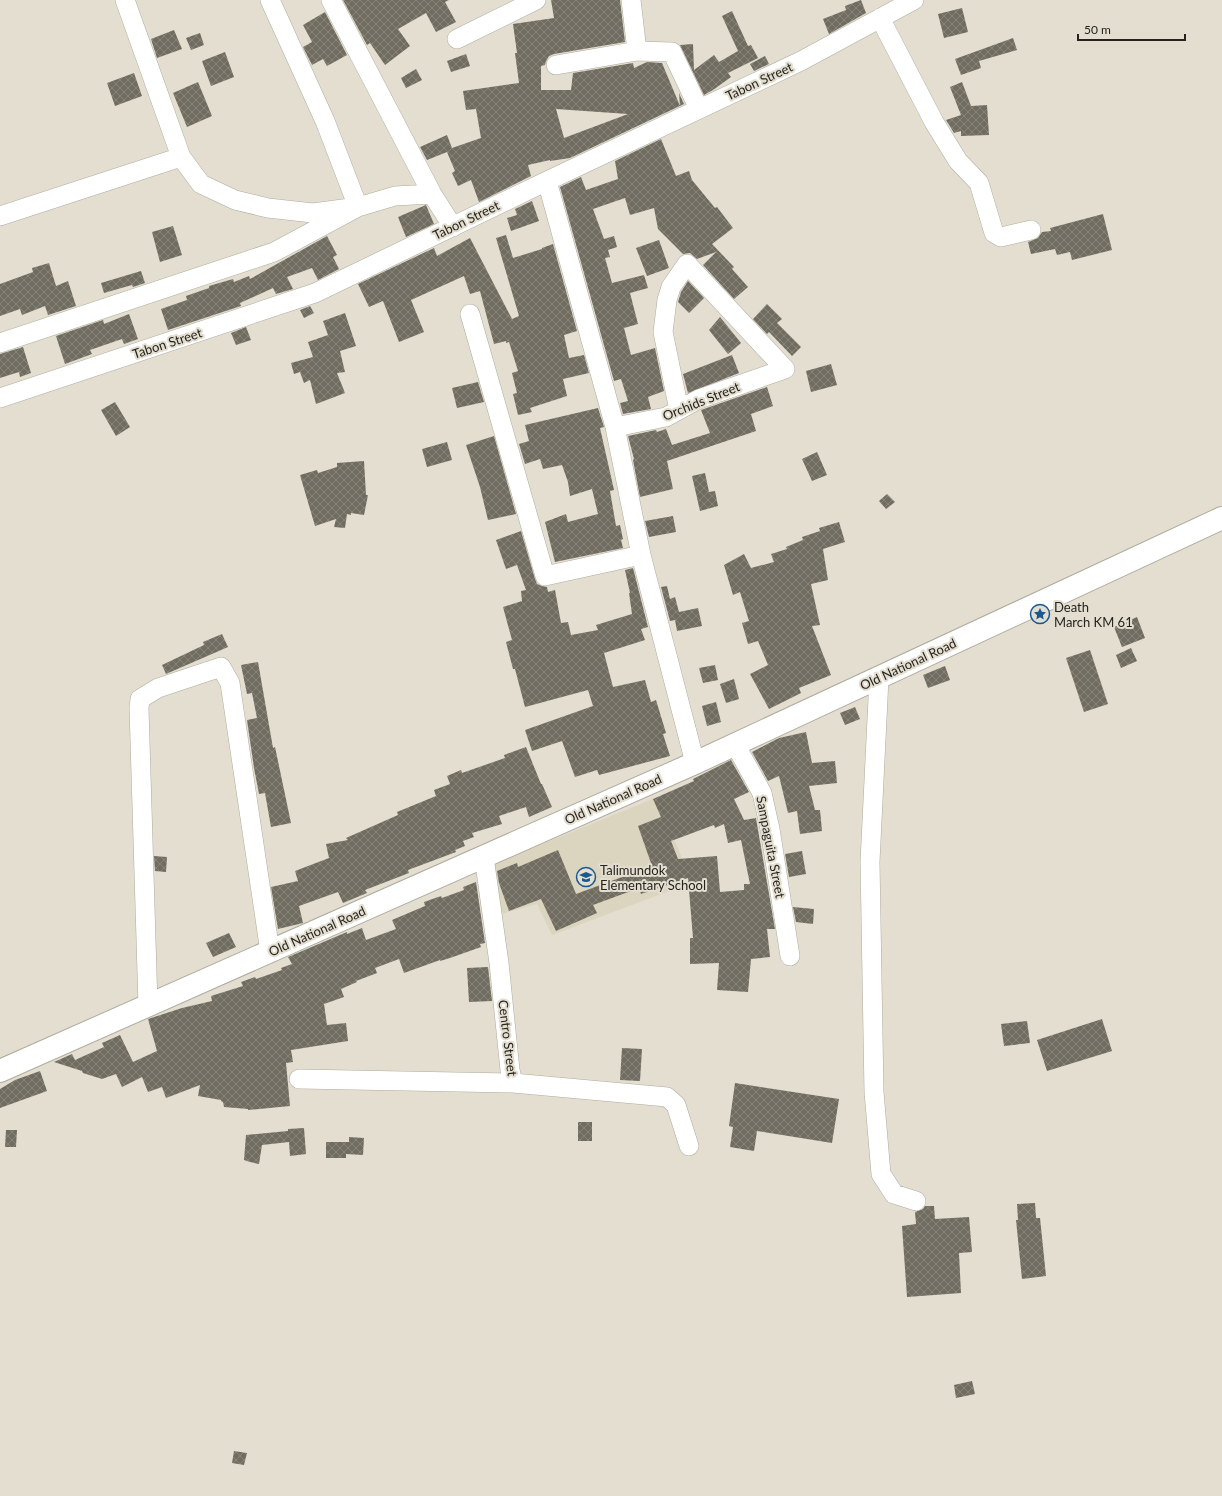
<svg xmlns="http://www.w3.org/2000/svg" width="1222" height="1496" viewBox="0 0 1222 1496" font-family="Lato,sans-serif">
  <defs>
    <pattern id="building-cross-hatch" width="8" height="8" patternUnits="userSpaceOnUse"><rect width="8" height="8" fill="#706c5f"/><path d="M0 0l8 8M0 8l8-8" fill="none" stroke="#87847b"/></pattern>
  </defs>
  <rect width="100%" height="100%" fill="#e3ded0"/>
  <path fill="#dbd4bf" d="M 655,798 L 681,855 L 680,887 L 552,935 L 537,904 L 497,915 L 489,866 Z"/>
  <path fill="url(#building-cross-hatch)" fill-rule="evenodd" d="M 343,0 L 449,0 L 445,2 L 456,22 L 436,32 L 426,13 L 398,29 L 410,46 L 385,65 L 370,43 L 367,45 Z
    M 551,0 L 620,0 L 625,42 L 554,54 L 549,56 L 546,61 L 545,65 L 541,66 L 541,90 L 571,90 L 573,73 L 633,63 L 634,68 L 647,62 L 662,63 L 680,106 L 679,93 L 684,104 L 570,158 L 550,161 L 550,160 L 528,165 L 531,176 L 479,202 L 471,180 L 458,186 L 452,173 L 455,171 L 447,152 L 427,160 L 420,147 L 447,135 L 452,148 L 481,138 L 476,109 L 466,110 L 463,91 L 519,83 L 515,53 L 517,53 L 513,24 L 554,18 ZM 556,109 L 628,114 L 564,138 Z
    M 861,0 L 866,13 L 829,34 L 823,19 L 846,10 L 845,6 Z
    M 962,8 L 968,32 L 944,38 L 938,14 Z
    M 732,11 L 748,46 L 751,45 L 758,58 L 728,73 L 731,77 L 713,90 L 704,95 L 680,45 L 693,44 L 694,70 L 714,55 L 719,62 L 738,51 L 722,16 Z
    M 325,12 L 347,55 L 327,66 L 323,59 L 312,65 L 303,47 L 312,42 L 303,25 Z
    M 174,30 L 182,49 L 157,58 L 151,39 Z
    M 200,33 L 204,45 L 191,50 L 186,38 Z
    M 1013,38 L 1017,50 L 979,61 L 981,68 L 961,75 L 955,59 Z
    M 225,52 L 234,77 L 211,86 L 202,61 Z
    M 466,54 L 470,66 L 451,72 L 447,61 Z
    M 765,56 L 769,64 L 754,71 L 750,64 Z
    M 416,69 L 422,80 L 406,88 L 401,78 Z
    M 134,73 L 142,96 L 115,106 L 107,83 Z
    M 198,82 L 212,116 L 187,127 L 173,93 Z
    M 962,82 L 971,106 L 987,105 L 989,135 L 961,136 L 961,131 L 954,133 L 946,120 L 961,115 L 950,87 Z
    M 661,139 L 676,176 L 689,171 L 692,180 L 715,208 L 717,207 L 733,228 L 712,244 L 734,267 L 732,269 L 748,287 L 734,299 L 703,265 L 716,252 L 697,259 L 690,253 L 683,254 L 658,229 L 654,208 L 630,215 L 625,198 L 593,209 L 604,239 L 614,236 L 617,247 L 608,250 L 610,257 L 605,258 L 612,283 L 644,275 L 648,288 L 630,293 L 638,324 L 624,328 L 631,355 L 655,348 L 664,391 L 648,397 L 651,409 L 623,414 L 620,403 L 628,401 L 621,379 L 614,381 L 560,187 L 581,177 L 586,190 L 618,179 L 615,161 Z
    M 532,201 L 539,221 L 511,231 L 507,218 L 517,215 L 515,209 Z
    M 426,205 L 434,224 L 406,237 L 398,217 Z
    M 1103,214 L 1112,250 L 1072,260 L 1070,252 L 1057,255 L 1055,249 L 1031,254 L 1028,242 L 1038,238 L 1042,232 L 1051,231 L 1050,228 Z
    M 173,226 L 182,255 L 160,262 L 152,232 Z
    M 506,235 L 513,258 L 542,249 L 542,248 L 553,244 L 577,331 L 564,335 L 569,358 L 584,355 L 589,373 L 563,379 L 567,396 L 530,408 L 532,412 L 518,415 L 513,394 L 517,393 L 512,373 L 518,371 L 509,342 L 506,343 L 506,341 L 494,344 L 480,291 L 470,294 L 464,276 L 411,300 L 424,332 L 399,342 L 383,301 L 369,307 L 358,284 L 434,248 L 437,256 L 470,238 L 512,319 L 519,316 L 496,238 Z
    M 327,236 L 337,255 L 333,257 L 339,269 L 318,280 L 312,268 L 287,277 L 293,289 L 276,294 L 273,288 L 240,303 L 241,306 L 168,330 L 161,309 L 187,300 L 186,296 L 209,288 L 209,286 L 233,279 L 234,282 L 249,276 L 250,279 Z
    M 659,240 L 669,268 L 647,276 L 636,248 Z
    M 49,263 L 56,286 L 68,281 L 76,306 L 48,315 L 45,306 L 22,315 L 20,309 L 0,316 L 0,284 L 33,272 L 32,268 Z
    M 141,271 L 145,283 L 133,287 L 132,285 L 104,293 L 101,283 Z
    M 688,281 L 704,298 L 689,313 L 678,302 L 681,292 Z
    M 767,304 L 782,319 L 777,323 L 801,347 L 792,356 L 769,332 L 767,334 L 753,319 Z
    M 310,306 L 314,313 L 304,318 L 300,310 Z
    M 345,313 L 356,346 L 340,351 L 345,372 L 337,373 L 345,393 L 316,404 L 310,380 L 304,383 L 300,372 L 294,374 L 291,363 L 313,357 L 308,342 L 328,335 L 323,321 Z
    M 129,314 L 138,339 L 124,344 L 122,339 L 90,350 L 92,354 L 65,364 L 56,336 L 103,320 L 104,324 Z
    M 720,317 L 741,343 L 728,354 L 709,330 Z
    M 246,327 L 251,340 L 236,345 L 231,333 Z
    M 23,347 L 31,373 L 20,377 L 19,372 L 0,378 L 0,354 Z
    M 732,355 L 739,373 L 688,393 L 683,374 Z
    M 831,364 L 837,385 L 811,392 L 806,371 Z
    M 478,382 L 484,402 L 457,408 L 452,388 Z
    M 767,387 L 773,406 L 751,414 L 756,431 L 667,461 L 673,489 L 640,497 L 633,460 L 634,459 L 628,436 L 656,430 L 657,432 L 666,429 L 672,445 L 710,433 L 701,410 Z
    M 115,402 L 130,427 L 116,436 L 101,410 Z
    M 598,408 L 604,427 L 600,428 L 614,490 L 610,491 L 616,526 L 620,525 L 623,539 L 621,540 L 623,548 L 555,562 L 545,522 L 566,514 L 568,522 L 598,514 L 592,489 L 570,496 L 568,482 L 562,465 L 543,469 L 540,459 L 525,464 L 519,444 L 529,441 L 525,425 Z
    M 494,436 L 516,514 L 488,520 L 480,487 L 466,445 Z
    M 447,442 L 452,460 L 427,467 L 422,449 Z
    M 817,452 L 827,475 L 812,481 L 802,459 Z
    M 364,461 L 366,495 L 368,495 L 364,515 L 351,513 L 351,515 L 347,514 L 345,528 L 334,527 L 336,519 L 315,526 L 300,475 L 317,470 L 318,473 L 337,467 L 337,463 Z
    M 705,473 L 709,492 L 715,491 L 718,506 L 700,511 L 692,476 Z
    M 887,494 L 895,502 L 886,509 L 879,501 Z
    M 673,516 L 676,532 L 649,537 L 645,521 Z
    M 839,522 L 845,542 L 823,549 L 828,580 L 811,584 L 820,625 L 812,626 L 831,675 L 799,688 L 801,693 L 769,709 L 750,674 L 768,665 L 758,641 L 748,644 L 742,623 L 749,621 L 740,592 L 733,595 L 724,565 L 744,554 L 751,568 L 774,562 L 771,554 L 787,549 L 786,547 L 803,540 L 802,537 L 820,531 L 819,528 Z
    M 521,531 L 535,579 L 537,584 L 542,586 L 547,587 L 548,592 L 555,590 L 561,623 L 568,622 L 571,635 L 598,630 L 596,625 L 632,614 L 629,593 L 630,593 L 625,570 L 633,568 L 648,627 L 641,629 L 645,640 L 604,653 L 613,687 L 645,680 L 651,702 L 656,700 L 666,733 L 663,734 L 670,756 L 599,775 L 597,770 L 575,777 L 562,741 L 532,751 L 525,730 L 593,706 L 588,690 L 525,707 L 515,669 L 513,669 L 506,642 L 512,640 L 503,607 L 522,601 L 521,591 L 526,590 L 517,565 L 506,569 L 496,540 Z
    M 667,586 L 670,599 L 675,597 L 679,612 L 698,608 L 702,626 L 677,631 L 675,620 L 670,621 L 661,587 Z
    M 1137,617 L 1145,638 L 1122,647 L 1114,627 Z
    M 222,634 L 228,647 L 166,674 L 162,665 L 204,645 L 203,642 Z
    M 1131,648 L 1137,661 L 1121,668 L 1116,655 Z
    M 1090,650 L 1108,704 L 1084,712 L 1066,658 Z
    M 258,662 L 273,748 L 275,747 L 291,823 L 271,827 L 265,793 L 259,794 L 254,768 L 247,720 L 257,718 L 252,693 L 247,694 L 241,665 Z
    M 715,665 L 718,680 L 703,683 L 699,668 Z
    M 945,666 L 950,680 L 928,688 L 923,675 Z
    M 734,679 L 739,699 L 726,703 L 720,684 Z
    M 716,702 L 721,722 L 707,726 L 702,706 Z
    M 855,707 L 860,719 L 845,725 L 840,713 Z
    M 806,732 L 812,763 L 835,761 L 837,783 L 809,786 L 815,810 L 820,810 L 822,831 L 800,834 L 797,811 L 788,813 L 779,776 L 768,781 L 752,752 L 779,738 Z
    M 526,747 L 541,784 L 542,784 L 552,807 L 529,817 L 526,807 L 499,816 L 502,824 L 472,833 L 474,837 L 463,841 L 465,846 L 455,850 L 456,852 L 408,870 L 409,873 L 365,890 L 367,893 L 343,903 L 338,892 L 299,906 L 303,923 L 278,929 L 271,887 L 298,881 L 295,871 L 329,858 L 326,844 L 348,840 L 346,838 L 398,815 L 397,812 L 436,796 L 434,790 L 450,784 L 447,776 L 461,770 L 462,773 L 505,758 L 504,755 Z
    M 731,760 L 749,792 L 734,799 L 744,820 L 756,818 L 775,929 L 767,929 L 770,957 L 751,959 L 748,992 L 717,990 L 719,963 L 690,964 L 690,938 L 693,938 L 688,878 L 641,894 L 639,888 L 593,905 L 597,913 L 556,931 L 541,899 L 509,911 L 499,883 L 497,871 L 517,863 L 518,867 L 558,850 L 576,894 L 652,866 L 638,826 L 661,817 L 653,799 L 694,781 L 693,779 ZM 724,824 L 728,843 L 741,840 L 750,884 L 744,884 L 744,890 L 720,892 L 717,856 L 678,859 L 671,841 L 714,825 L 715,828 Z
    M 802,851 L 806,874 L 789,877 L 785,854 Z
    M 154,856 L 167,857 L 166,872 L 155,871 Z
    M 476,882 L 485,943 L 480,944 L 481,947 L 450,958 L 440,961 L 440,960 L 404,973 L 399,959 L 375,968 L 377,973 L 356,981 L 357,982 L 341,989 L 344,997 L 324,1004 L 327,1025 L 346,1023 L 348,1041 L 291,1050 L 293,1062 L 286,1063 L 290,1106 L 248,1110 L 248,1109 L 224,1107 L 223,1102 L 221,1101 L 221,1100 L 198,1096 L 200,1085 L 166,1098 L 162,1087 L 148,1092 L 142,1077 L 122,1087 L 116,1074 L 102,1079 L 83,1073 L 82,1071 L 54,1062 L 72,1054 L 75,1060 L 104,1047 L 102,1043 L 120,1035 L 133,1062 L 157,1051 L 148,1019 L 182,1008 L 212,1001 L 211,996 L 243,986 L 241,982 L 255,977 L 256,979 L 282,970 L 281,968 L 292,964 L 288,957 L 347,932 L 347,934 L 362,928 L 366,940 L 396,929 L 392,920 L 425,906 L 424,902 L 441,896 L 442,898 L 464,890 L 463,887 Z
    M 793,907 L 814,909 L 813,924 L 796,922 Z
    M 229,933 L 236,947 L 213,957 L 206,943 Z
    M 488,967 L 492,1001 L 469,1002 L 467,968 Z
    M 1102,1019 L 1112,1051 L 1047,1071 L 1037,1040 Z
    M 1027,1021 L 1030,1043 L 1004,1046 L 1001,1024 Z
    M 622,1048 L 642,1049 L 640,1081 L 620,1080 Z
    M 40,1071 L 47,1091 L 0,1108 L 0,1089 L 15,1080 Z
    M 735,1083 L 839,1099 L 832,1143 L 757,1131 L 754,1151 L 730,1147 L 733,1127 L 729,1126 Z
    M 578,1122 L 592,1122 L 592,1141 L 578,1141 Z
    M 304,1128 L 306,1154 L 290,1156 L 289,1142 L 262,1145 L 259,1164 L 250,1162 L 244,1160 L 246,1135 L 288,1131 L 288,1129 Z
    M 6,1130 L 17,1130 L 16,1147 L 5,1147 Z
    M 349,1137 L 364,1138 L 363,1155 L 346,1154 L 346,1158 L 326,1158 L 326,1142 L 349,1142 Z
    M 1035,1203 L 1036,1218 L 1040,1218 L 1046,1276 L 1022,1279 L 1016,1220 L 1018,1220 L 1017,1204 Z
    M 925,1206 L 934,1206 L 935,1219 L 969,1217 L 972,1252 L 959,1253 L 961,1293 L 907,1297 L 902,1226 L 916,1224 L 915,1212 L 923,1209 Z
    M 972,1381 L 975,1394 L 956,1398 L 954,1385 Z
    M 234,1451 L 247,1453 L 244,1465 L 232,1463 Z"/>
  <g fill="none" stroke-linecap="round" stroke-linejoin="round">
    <g stroke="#afab9e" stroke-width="20">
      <path id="minor" d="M 125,0 L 181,157 L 201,184 L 235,200 L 268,208 L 313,213 L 358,207 L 325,121 L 270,0
        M 331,0 L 432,194 L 453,227
        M 631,0 L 637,51 L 672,52 L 699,109
        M 880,18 L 934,122 L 958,161 L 979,183 L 994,233 L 1001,237 L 1031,230
        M 457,39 L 536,0
        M 556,65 L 637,51
        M 547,181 L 615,427 L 641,555 L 695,763
        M 0,216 L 181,157
        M 470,314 L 545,576 L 641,555
        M 0,343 L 274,252 L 358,207 L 395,196 L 432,194
        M 0,398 L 315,293 L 547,181 L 801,61 L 914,0
        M 615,427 L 666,417 L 699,399 L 785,369 L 687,264 L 671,287 L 667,300 L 663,332 L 679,410
        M 879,678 L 870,862 L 874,1092 L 881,1174 L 894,1194 L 916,1201
        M 735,744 L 762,793 L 770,829 L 790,956
        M 484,857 L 499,963 L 510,1070 L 513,1083 L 667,1097 L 676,1105 L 689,1146
        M 148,1006 L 139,708 L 140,699 L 158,688 L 221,667 L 230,683 L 270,952
        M 299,1079 L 513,1083"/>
    </g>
    <g stroke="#afab9e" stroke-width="24">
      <path id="major" d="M 0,1071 L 695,763 L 1222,518"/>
    </g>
    <use href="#minor" stroke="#fff" stroke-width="19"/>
    <use href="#major" stroke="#fff" stroke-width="22"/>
  </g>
  <defs>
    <g id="sight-ring" transform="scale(1)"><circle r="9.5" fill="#e3ded0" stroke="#19598f" stroke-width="1.5"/><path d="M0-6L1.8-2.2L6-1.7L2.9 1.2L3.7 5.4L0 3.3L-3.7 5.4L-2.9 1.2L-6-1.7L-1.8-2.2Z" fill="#19598f"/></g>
    <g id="school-ring" transform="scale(1)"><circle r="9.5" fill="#e3ded0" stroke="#19598f" stroke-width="1.5"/><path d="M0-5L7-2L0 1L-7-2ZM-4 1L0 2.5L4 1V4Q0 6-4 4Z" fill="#19598f"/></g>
  </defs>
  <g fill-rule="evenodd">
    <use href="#sight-ring" x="1040" y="614"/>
    <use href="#school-ring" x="586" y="877"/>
  </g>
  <g text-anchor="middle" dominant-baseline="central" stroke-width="4" stroke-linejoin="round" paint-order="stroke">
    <g font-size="13" fill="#25231e" stroke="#e3ded0">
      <text transform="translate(759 81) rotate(-25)">Tabon Street</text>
      <text transform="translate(466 220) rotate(-26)">Tabon Street</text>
      <text transform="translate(167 343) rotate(-18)">Tabon Street</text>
      <text transform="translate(701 401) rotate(-22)">Orchids Street</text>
      <text transform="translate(908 664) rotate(-25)">Old National Road</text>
      <text transform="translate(613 799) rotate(-24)">Old National Road</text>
      <text transform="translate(771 847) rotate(79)">Sampaguita Street</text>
      <text transform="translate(317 931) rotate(-24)">Old National Road</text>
      <text transform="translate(508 1038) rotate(83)">Centro Street</text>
    </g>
    <g font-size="13" fill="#25231e" stroke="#e3ded0" text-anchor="start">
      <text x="1054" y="607">Death<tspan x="1054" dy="15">March KM 61</tspan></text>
      <text x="600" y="870">Talimundok<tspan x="600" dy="15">Elementary School</tspan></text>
    </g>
  </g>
  <path d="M1078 34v6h107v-6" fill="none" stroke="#25231e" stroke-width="2"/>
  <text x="1084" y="34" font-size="12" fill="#25231e" stroke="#e3ded0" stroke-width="3" paint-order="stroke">50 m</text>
</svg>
